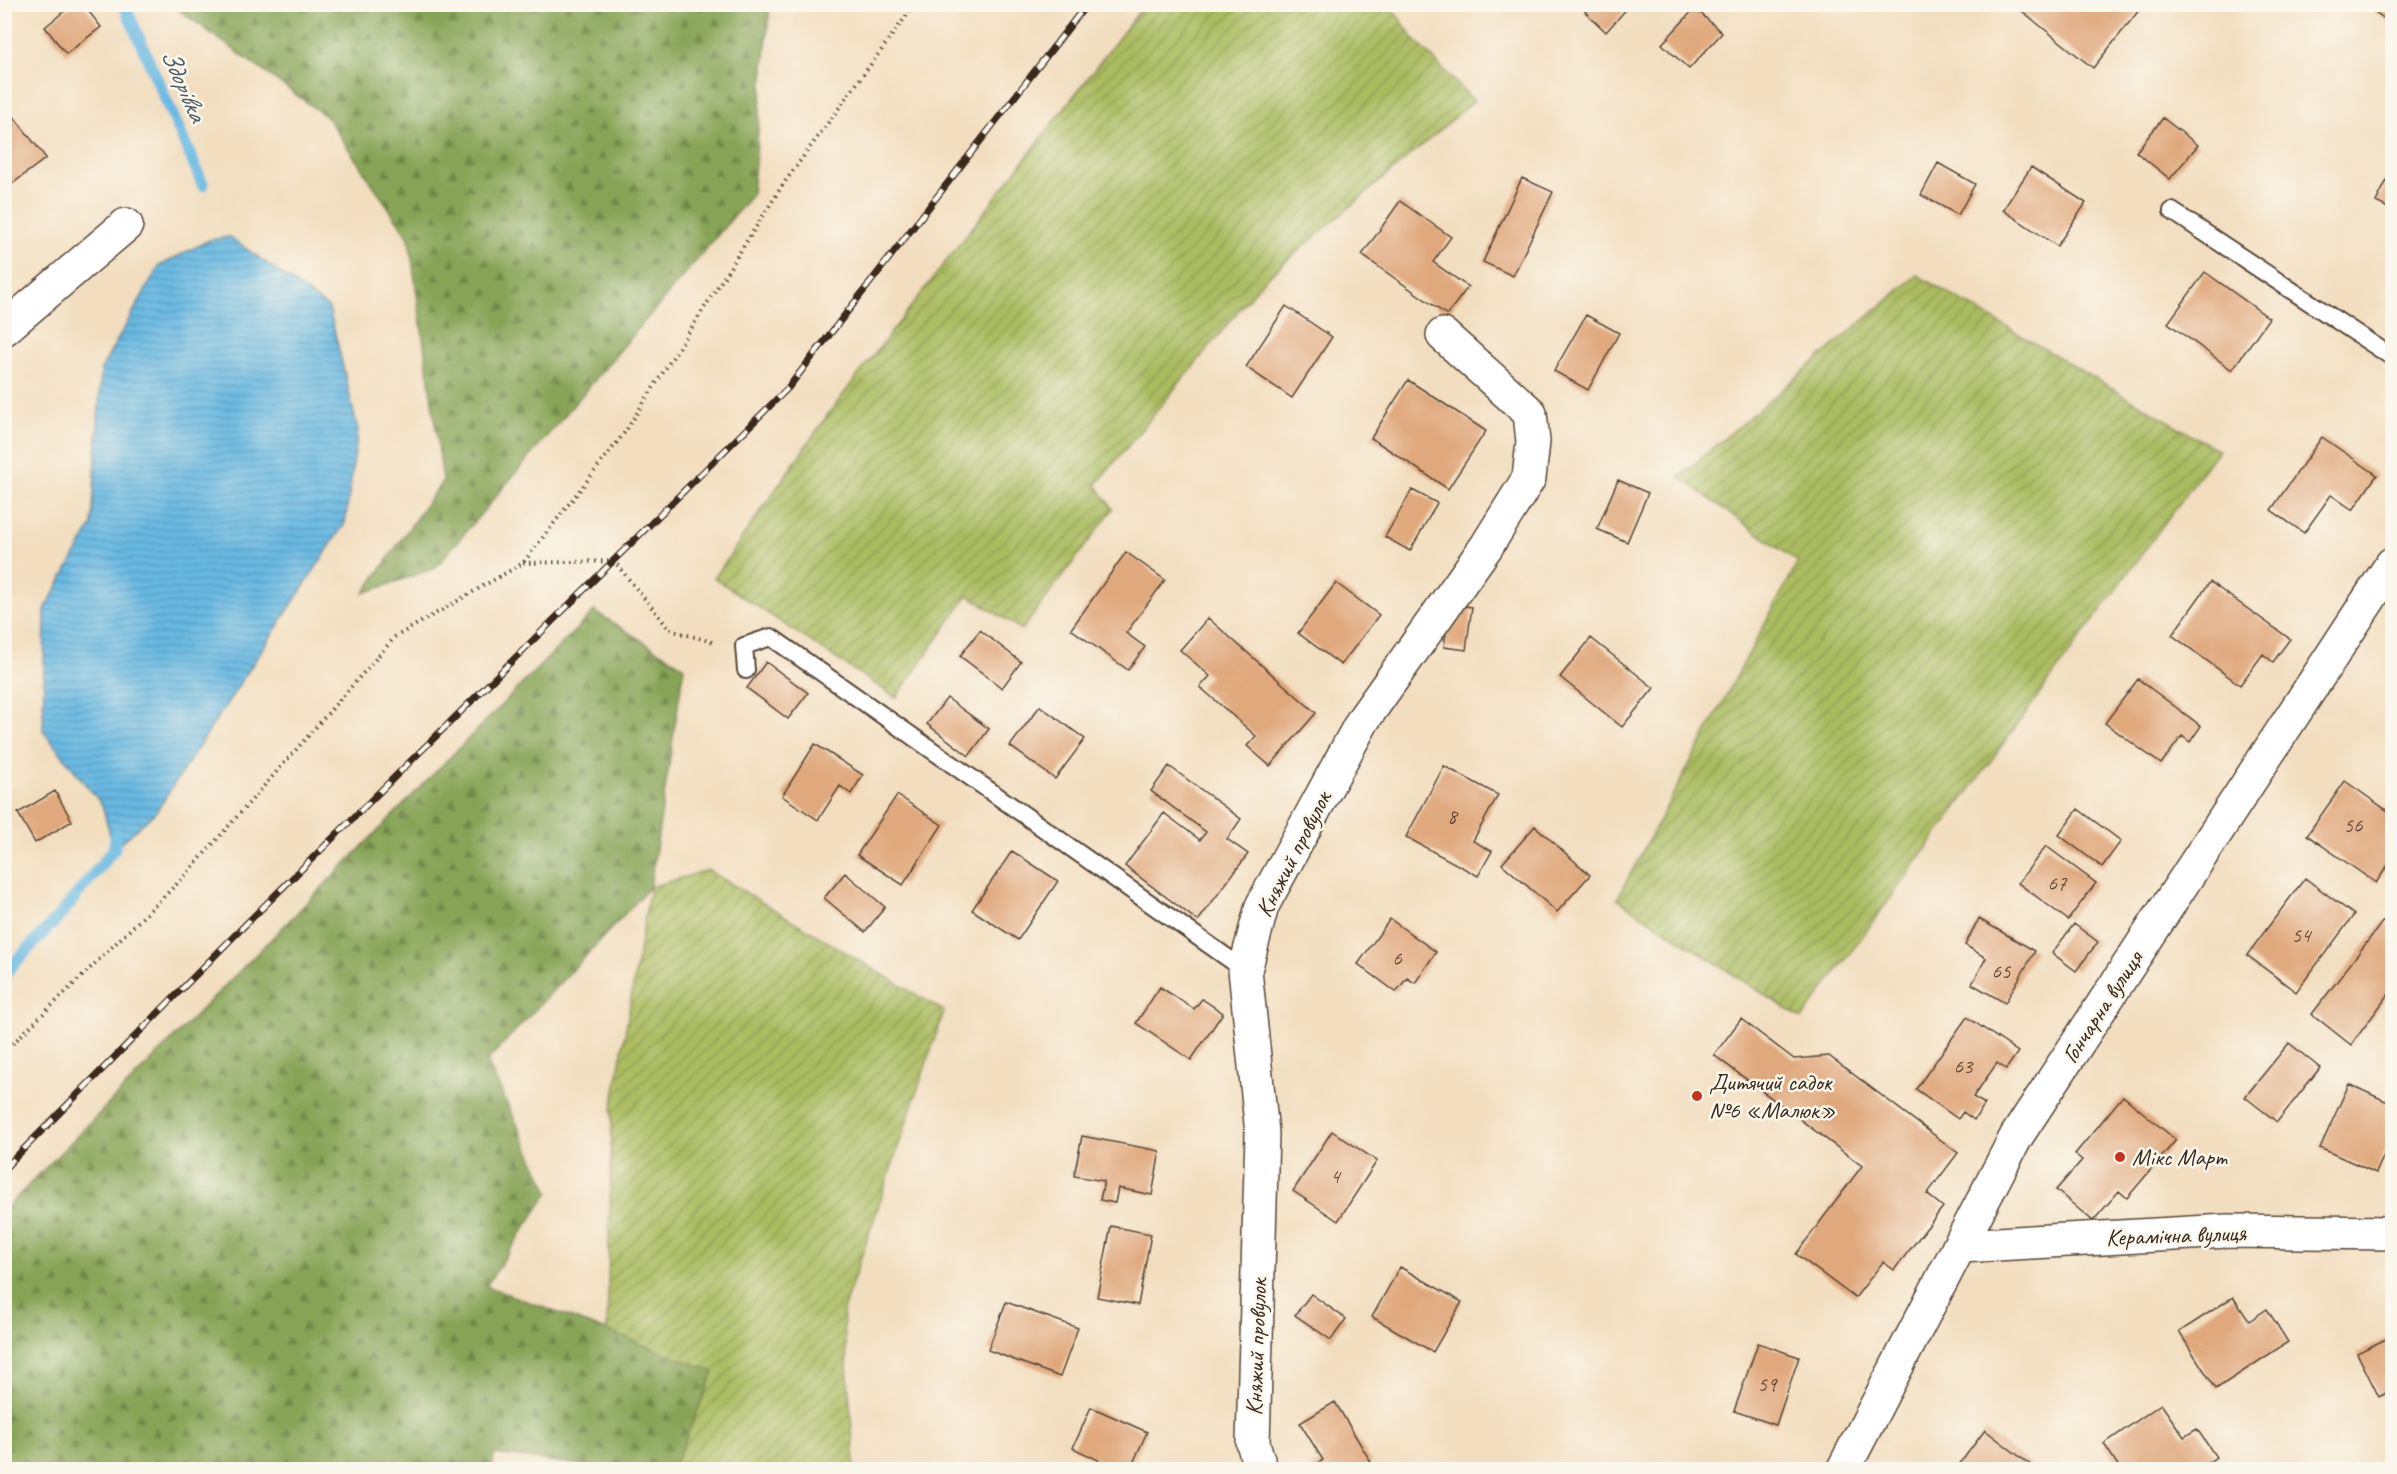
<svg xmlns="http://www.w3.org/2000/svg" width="2397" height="1474" viewBox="0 0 2397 1474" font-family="Caveat,sans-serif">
  <defs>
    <pattern id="forest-firs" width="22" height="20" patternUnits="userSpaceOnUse" patternTransform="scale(1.5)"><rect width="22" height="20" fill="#87a456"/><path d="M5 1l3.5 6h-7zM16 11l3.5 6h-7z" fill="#708647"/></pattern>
    <pattern id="garden-furrows" width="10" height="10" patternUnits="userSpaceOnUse" patternTransform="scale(1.5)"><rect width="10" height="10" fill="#aabc60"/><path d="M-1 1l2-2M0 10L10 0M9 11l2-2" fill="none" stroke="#8c994f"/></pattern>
    <pattern id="water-rules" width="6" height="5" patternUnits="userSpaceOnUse" patternTransform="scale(1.5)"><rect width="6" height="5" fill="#68b9e3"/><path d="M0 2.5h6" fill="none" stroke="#5797b7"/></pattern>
  </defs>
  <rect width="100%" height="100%" fill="#fbf7ec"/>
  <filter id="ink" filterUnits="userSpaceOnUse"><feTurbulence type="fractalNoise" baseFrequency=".0167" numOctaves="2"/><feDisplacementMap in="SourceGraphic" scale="12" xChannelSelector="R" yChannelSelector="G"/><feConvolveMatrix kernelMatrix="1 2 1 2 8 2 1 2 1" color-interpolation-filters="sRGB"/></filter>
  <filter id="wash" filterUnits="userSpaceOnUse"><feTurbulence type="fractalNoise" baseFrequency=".008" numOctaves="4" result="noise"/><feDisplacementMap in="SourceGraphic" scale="24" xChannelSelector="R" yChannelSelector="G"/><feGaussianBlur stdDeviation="1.35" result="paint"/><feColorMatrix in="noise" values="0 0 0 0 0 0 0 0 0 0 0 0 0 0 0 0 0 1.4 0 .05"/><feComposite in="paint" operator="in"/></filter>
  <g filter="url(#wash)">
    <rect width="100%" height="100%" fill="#f2debf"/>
    <path fill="url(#forest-firs)" stroke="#61673a" stroke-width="1.5" d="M 172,5 L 770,5 L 752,195 L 435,568 L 364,593 L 443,480 L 409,238 L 327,117 Z
      M 594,611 L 684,667 L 650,887 L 487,1061 L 549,1192 L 486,1286 L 714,1371 L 673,1469 L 614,1469 L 494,1454 L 492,1470 L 5,1470 L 5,1209 Z"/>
    <path fill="url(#garden-furrows)" stroke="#72733f" stroke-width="1.5" d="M 1144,5 L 1390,5 L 1414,39 L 1474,101 L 1263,281 L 1096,485 L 1113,509 L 1022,630 L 968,595 L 896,698 L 714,578 L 829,413 Z
      M 1917,275 L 2218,450 L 1802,1019 L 1617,899 L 1798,562 L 1679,477 Z
      M 708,870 L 944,1011 L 843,1311 L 855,1469 L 673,1469 L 714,1372 L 607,1331 L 612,1109 L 650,887 Z"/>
    <path fill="url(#water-rules)" stroke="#527280" stroke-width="1.5" d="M 230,237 L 329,308 L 358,430 L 345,523 L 156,812 L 114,849 L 102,805 L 43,731 L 45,609 L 92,525 L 101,369 L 159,266 L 209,240 Z"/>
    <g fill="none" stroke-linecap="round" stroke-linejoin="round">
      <path stroke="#68b9e3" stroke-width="12" d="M 124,4 L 203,185
        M 4,974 L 62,913 L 114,849 L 116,834"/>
    </g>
    <g id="blocks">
      <path fill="#e0a87d" d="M 73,4 L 83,4 L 101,27 L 66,54 L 45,27 Z
        M 1592,4 L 1631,4 L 1606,32 L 1585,12 Z
        M 2013,4 L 2144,4 L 2093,68 Z
        M 2364,4 L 2392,4 L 2392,24 Z
        M 1695,8 L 1722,33 L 1689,69 L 1662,44 Z
        M 4,104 L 46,158 L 4,190 Z
        M 2163,118 L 2198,145 L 2170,179 L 2136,152 Z
        M 1938,163 L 1975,184 L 1958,215 L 1921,195 Z
        M 2031,167 L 2086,203 L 2057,246 L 2003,210 Z
        M 1522,178 L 1553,192 L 1513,276 L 1483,262 Z
        M 2388,178 L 2392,181 L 2392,210 L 2376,202 Z
        M 1400,201 L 1451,237 L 1433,262 L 1468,287 L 1447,315 L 1362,255 Z
        M 2205,272 L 2269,318 L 2232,370 L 2168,323 Z
        M 1286,306 L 1332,337 L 1292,398 L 1246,367 Z
        M 1586,315 L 1619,333 L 1588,390 L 1554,371 Z
        M 1408,380 L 1486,431 L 1448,489 L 1371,438 Z
        M 2322,437 L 2377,475 L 2353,510 L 2331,495 L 2304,533 L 2271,510 Z
        M 1618,480 L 1648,493 L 1627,542 L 1597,529 Z
        M 1412,490 L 1437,503 L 1410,551 L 1385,537 Z
        M 1126,552 L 1165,580 L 1126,633 L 1145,647 L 1128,670 L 1071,629 Z
        M 2210,582 L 2290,639 L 2273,662 L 2263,654 L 2240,685 L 2172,635 Z
        M 1336,583 L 1379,615 L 1341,665 L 1298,633 Z
        M 1450,604 L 1472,607 L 1466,650 L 1444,647 Z
        M 1208,618 L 1316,713 L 1270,766 L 1247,746 L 1256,736 L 1200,687 L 1210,676 L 1180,650 Z
        M 980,630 L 1021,662 L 1002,688 L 960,656 Z
        M 1591,638 L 1654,688 L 1622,727 L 1560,677 Z
        M 766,662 L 808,693 L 788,719 L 747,688 Z
        M 2138,679 L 2201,726 L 2190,742 L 2182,736 L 2161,764 L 2105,723 Z
        M 947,698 L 989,729 L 969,756 L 927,724 Z
        M 1040,706 L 1085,739 L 1055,779 L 1010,746 Z
        M 815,744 L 863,775 L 851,794 L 840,786 L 818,820 L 782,796 Z
        M 1169,766 L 1241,819 L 1227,839 L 1248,854 L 1198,921 L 1125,866 L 1164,813 L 1200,840 L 1206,832 L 1151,791 Z
        M 1444,766 L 1498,795 L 1473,841 L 1492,851 L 1478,876 L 1406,837 Z
        M 2345,781 L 2392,814 L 2392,859 L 2376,883 L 2307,835 Z
        M 55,791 L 72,821 L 35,843 L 18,813 Z
        M 897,795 L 942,825 L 903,885 L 857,855 Z
        M 2078,809 L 2121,841 L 2102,867 L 2059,835 Z
        M 1535,826 L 1590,875 L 1557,912 L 1502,864 Z
        M 2046,846 L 2096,883 L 2068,920 L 2018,883 Z
        M 1012,851 L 1058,881 L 1018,940 L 972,910 Z
        M 845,873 L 885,907 L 865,932 L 824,898 Z
        M 2305,878 L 2354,915 L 2296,992 L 2247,955 Z
        M 1390,919 L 1436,952 L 1415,983 L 1407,978 L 1396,992 L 1358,964 Z
        M 1979,919 L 2035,951 L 2005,1003 L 1972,984 L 1986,958 L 1965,945 Z
        M 2383,921 L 2392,928 L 2392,990 L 2351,1045 L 2312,1014 Z
        M 2074,924 L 2098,942 L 2076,971 L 2052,953 Z
        M 1160,987 L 1194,1009 L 1202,999 L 1223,1013 L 1191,1060 L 1136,1023 Z
        M 1967,1017 L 2018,1052 L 2006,1069 L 1997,1063 L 1973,1097 L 1985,1104 L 1974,1120 L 1963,1112 L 1958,1119 L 1916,1089 Z
        M 1741,1019 L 1794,1059 L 1829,1056 L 1958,1153 L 1927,1194 L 1943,1207 L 1894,1270 L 1883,1262 L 1855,1298 L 1796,1254 L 1862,1166 L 1714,1055 Z
        M 2289,1043 L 2320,1068 L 2277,1122 L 2245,1097 Z
        M 2349,1084 L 2392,1104 L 2392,1137 L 2376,1173 L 2320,1148 Z
        M 2123,1096 L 2176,1140 L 2127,1198 L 2119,1191 L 2093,1221 L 2056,1190 L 2082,1160 L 2075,1154 Z
        M 1332,1131 L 1377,1161 L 1338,1221 L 1293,1191 Z
        M 1082,1136 L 1160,1151 L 1152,1195 L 1118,1188 L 1115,1203 L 1100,1200 L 1104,1181 L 1074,1176 Z
        M 1111,1226 L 1151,1234 L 1138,1305 L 1097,1297 Z
        M 1400,1267 L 1462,1302 L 1433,1352 L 1372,1317 Z
        M 1311,1294 L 1346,1319 L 1331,1340 L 1295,1315 Z
        M 2233,1297 L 2249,1321 L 2267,1309 L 2288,1342 L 2216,1389 L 2179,1332 Z
        M 1006,1302 L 1078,1328 L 1060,1377 L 988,1350 Z
        M 2392,1336 L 2392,1390 L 2379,1397 L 2357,1353 Z
        M 1758,1343 L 1799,1357 L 1776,1425 L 1734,1411 Z
        M 1335,1402 L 1371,1462 L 1359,1470 L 1307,1470 L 1323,1460 L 1300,1423 Z
        M 2161,1404 L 2184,1437 L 2197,1429 L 2216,1457 L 2198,1470 L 2121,1470 L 2104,1444 Z
        M 1091,1407 L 1147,1432 L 1130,1470 L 1119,1470 L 1073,1448 Z
        M 1985,1430 L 2037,1470 L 1955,1470 Z
        M 2392,1458 L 2392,1470 L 2375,1470 Z"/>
    </g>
  </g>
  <g filter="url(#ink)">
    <use href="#blocks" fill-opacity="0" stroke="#564536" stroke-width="1.5"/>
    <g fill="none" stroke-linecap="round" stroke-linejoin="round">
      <g stroke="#564536" stroke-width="20">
        <path id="service" d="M 2172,211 L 2392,357
          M 746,670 L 744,646 L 771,637 L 1245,970"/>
      </g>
      <g stroke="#564536" stroke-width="36">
        <path id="minor" d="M 4,329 L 126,225
          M 1961,1246 L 2227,1231 L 2392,1233
          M 1261,1470 L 1253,1443 L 1262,1133 L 1245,970 L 1262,906 L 1363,720 L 1486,547 L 1529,478 L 1533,442 L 1530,413 L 1443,335"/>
      </g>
      <g stroke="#564536" stroke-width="36">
        <path id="tertiary" d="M 1843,1470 L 2016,1137 L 2392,564"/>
      </g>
      <path stroke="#564536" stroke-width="4" stroke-dasharray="1.5 4.5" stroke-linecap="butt" d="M 523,563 L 614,561 L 670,630 L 716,643
        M 4,1052 L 184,877 L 395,637 L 523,563 L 625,432 L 784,183 L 915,4"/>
      <use href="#service" stroke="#fff" stroke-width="16"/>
      <use href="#minor" stroke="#fff" stroke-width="33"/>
      <use href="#tertiary" stroke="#fff" stroke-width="33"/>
      <g stroke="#3b2a1e" stroke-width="7">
        <path id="rail" d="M 4,1169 L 247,923 L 788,388 L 1087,4"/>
      </g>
      <use href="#rail" stroke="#fbf7ec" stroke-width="4.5" stroke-dasharray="14" stroke-linecap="butt"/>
    </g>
  </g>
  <g fill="#c8321e" stroke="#fbf7ec" stroke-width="2">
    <circle cx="1697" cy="1096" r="6"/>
    <circle cx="2120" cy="1157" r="6"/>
  </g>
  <g text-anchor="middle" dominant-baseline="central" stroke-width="5" stroke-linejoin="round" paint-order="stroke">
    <g font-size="21" fill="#644a36">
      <text x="1452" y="816">8</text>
      <text x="2353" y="825">56</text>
      <text x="2057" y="883">67</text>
      <text x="2301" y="935">54</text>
      <text x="1397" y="958">6</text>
      <text x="2001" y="971">65</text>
      <text x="1963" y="1066">63</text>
      <text x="1335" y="1176">4</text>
      <text x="1767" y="1384">59</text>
    </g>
    <g font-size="24" fill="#3b2a1e" stroke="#fbf7ec">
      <text transform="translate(1293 854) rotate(-63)">Княжий провулок</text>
      <text transform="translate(2102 1007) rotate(-57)">Гончарна вулиця</text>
      <text transform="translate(2176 1235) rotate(-2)">Керамічна вулиця</text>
      <text transform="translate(1256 1347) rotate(-88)">Княжий провулок</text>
    </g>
    <g font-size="24" fill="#3b2a1e" stroke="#fbf7ec" text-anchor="start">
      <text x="1709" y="1082">Дитячий садок<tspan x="1709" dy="28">№6 «Малюк»</tspan></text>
      <text x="2132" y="1157">Мікс Март</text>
    </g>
    <g font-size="26" font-style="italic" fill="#4b5c63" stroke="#fbf7ec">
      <text transform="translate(184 85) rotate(66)">Здорівка</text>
    </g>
  </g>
  <rect width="2397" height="1474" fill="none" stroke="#fbf7ec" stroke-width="24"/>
</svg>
